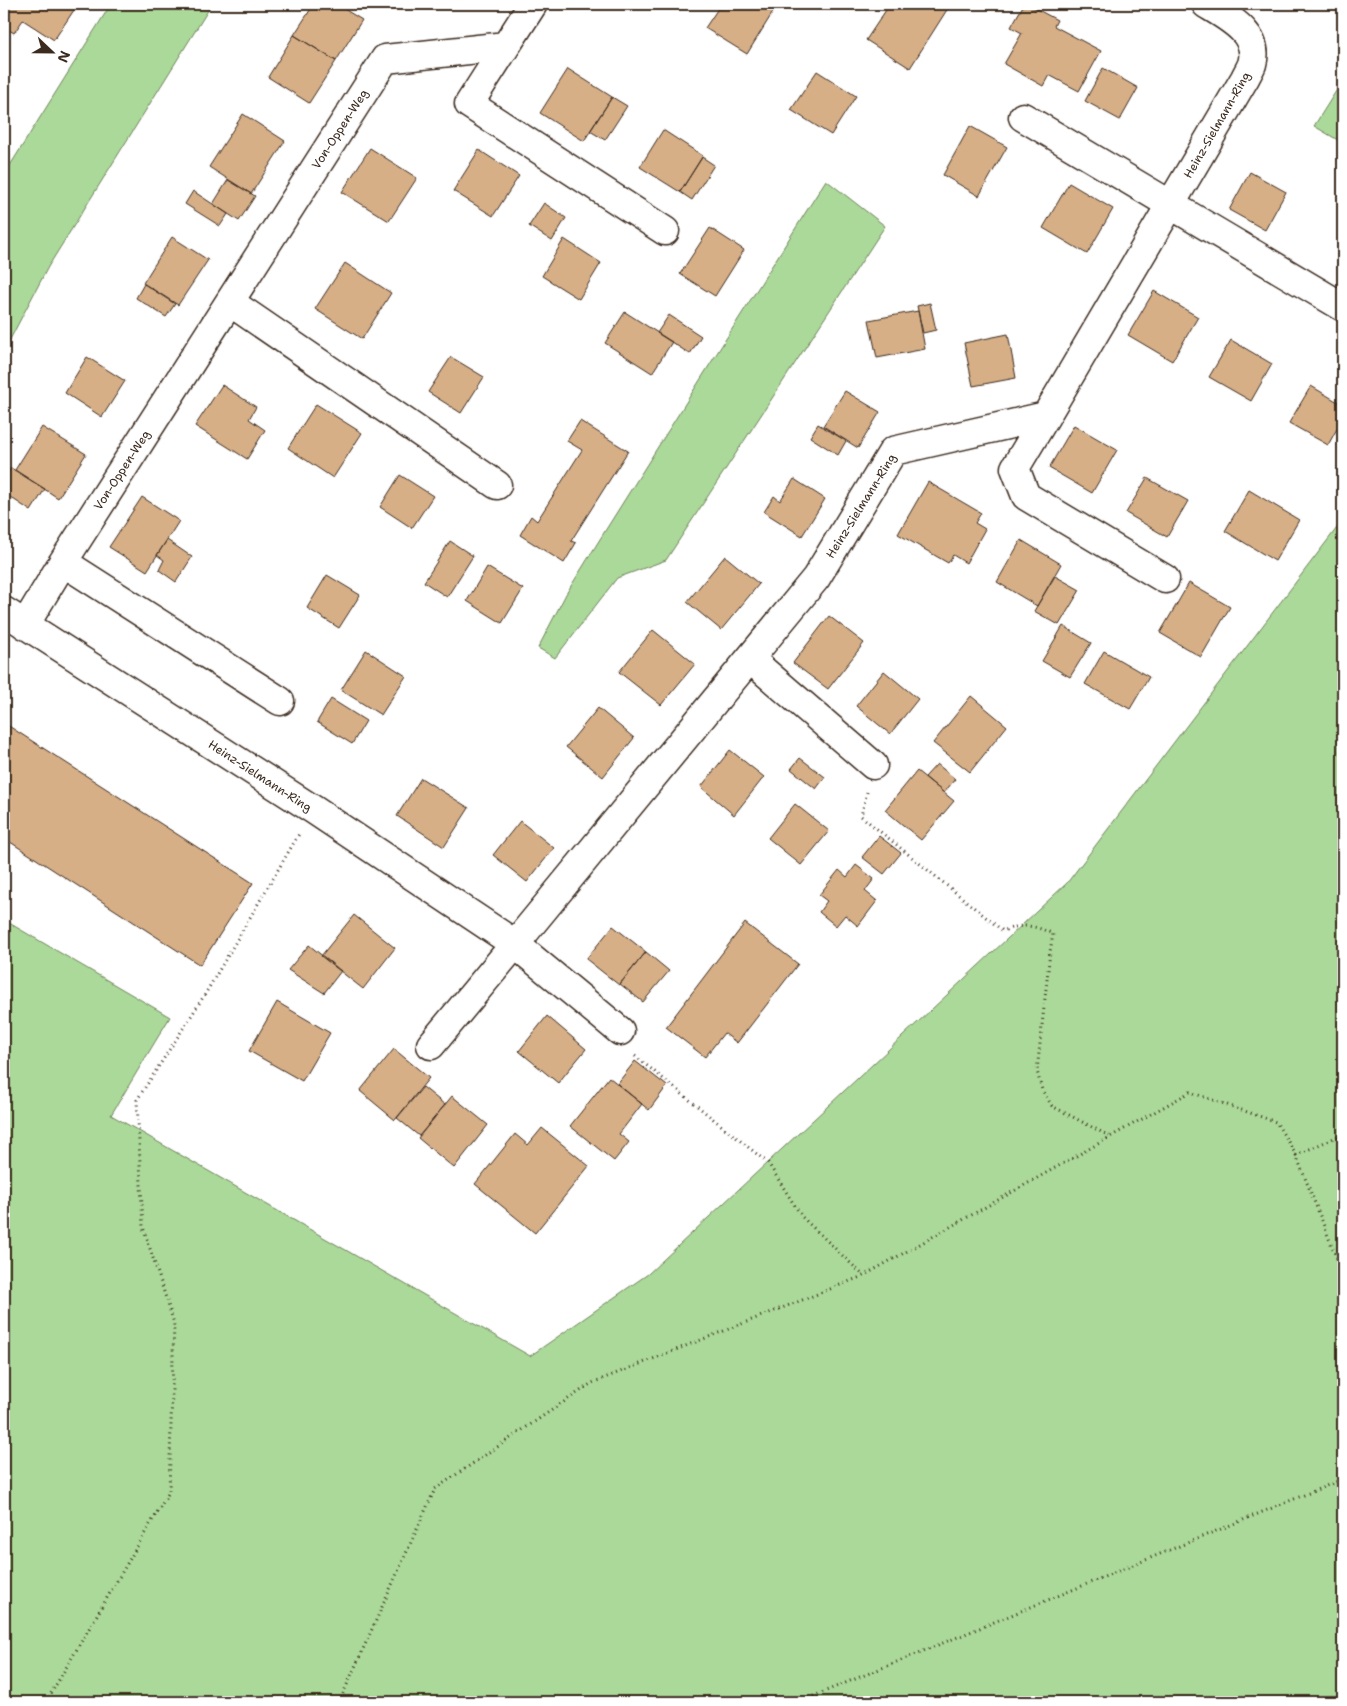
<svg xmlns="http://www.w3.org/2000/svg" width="1347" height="1706" viewBox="0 0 1347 1706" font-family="'Shantell Sans',sans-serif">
  <rect width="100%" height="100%" fill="#fff"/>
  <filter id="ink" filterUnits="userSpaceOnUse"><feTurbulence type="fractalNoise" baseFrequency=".02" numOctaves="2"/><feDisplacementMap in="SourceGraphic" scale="10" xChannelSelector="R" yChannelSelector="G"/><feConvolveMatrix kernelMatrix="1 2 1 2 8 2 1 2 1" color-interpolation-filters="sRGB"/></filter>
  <g filter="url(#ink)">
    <path fill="#aad999" stroke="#72825c" d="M 111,4 L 212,4 L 48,267 L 4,351 L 4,175 Z
      M 1343,80 L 1343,143 L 1314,126 Z
      M 826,180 L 885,226 L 666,560 L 617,578 L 555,658 L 538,648 L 566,594 L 605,531 Z
      M 1343,520 L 1343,1702 L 4,1702 L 4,920 L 170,1017 L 111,1115 L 530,1356 L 648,1274 L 1067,883 Z"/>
    <path fill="#d6af87" stroke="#3b2a1e" d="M 4,4 L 78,4 L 54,40 L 23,20 L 14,33 L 4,27 Z
      M 314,4 L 336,4 L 362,20 L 336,61 L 294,35 Z
      M 721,4 L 767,4 L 775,9 L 747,54 L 705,28 Z
      M 890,4 L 947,4 L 950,5 L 910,68 L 866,40 Z
      M 1024,4 L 1027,4 L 1057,20 L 1054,26 L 1101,51 L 1079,91 L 1049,75 L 1043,86 L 1004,64 L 1022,33 L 1011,27 Z
      M 294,35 L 336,61 L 309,103 L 268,77 Z
      M 1103,68 L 1138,88 L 1120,120 L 1085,101 Z
      M 568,69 L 612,97 L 584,141 L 540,113 Z
      M 817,71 L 856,96 L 831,135 L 791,110 Z
      M 612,97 L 627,106 L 605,140 L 590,131 Z
      M 243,114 L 285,141 L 251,194 L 209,167 Z
      M 970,126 L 1007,147 L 979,196 L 943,175 Z
      M 663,130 L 703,156 L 680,192 L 640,167 Z
      M 370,148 L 417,178 L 389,221 L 342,192 Z
      M 479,150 L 519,176 L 493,216 L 453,191 Z
      M 702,157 L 714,165 L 692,200 L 680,192 Z
      M 1250,172 L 1286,192 L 1265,230 L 1229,210 Z
      M 228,180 L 255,196 L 239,221 L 213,204 Z
      M 1069,183 L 1113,209 L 1087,254 L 1043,228 Z
      M 193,191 L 228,214 L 220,226 L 185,204 Z
      M 544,203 L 566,218 L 552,241 L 529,226 Z
      M 710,228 L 744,250 L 715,296 L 680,274 Z
      M 172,237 L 208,260 L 178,305 L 143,283 Z
      M 564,239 L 601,263 L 579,299 L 542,276 Z
      M 345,263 L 391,293 L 362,339 L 315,309 Z
      M 144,284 L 175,304 L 166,317 L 136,298 Z
      M 1154,291 L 1198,317 L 1172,361 L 1128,335 Z
      M 930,303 L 936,330 L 923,333 L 917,306 Z
      M 918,311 L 925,349 L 877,358 L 869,320 Z
      M 625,312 L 672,342 L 652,373 L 605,343 Z
      M 669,315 L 701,336 L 690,354 L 657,333 Z
      M 1008,334 L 1016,378 L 973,386 L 964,343 Z
      M 1231,340 L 1272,364 L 1251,401 L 1209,377 Z
      M 87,357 L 125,381 L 102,417 L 65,393 Z
      M 451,357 L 484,377 L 461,413 L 428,392 Z
      M 222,385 L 256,407 L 249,419 L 265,430 L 247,459 L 195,426 Z
      M 1311,386 L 1343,405 L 1343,418 L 1328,445 L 1289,423 Z
      M 845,391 L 880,412 L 858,448 L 823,426 Z
      M 316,404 L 362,433 L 333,478 L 288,448 Z
      M 580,421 L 628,451 L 571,541 L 576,543 L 564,563 L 520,535 L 531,516 L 537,521 L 582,450 L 567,441 Z
      M 818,424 L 846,441 L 838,455 L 810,437 Z
      M 1074,425 L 1117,450 L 1092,493 L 1049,468 Z
      M 42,427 L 86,454 L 58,498 L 15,470 Z
      M 11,468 L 45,489 L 31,511 L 4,493 L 4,478 Z
      M 400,475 L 433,496 L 412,528 L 380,507 Z
      M 1147,478 L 1188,501 L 1167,537 L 1126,513 Z
      M 794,479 L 825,499 L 802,536 L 764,512 L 774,496 L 780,501 Z
      M 928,482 L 981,513 L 975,523 L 985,529 L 966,563 L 953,555 L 948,563 L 898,534 Z
      M 1249,490 L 1299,520 L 1275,561 L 1225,531 Z
      M 142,497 L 179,521 L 147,571 L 109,547 Z
      M 167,540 L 192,557 L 176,582 L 159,570 L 164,560 L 157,555 Z
      M 1021,540 L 1061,564 L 1037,606 L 997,582 Z
      M 450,541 L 473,556 L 447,597 L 424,582 Z
      M 725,556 L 759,584 L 721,630 L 687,602 Z
      M 487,567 L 523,589 L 502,623 L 467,601 Z
      M 327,575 L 360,595 L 339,628 L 307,608 Z
      M 1055,576 L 1080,590 L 1059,625 L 1034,611 Z
      M 1189,583 L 1230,607 L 1201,657 L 1160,633 Z
      M 829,616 L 864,643 L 828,689 L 793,663 Z
      M 1063,626 L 1091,643 L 1070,677 L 1042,661 Z
      M 653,630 L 695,664 L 661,705 L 619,672 Z
      M 366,650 L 406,676 L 381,715 L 341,690 Z
      M 1104,651 L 1149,677 L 1130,709 L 1085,684 Z
      M 884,671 L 918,699 L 890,734 L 856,706 Z
      M 971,696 L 1007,726 L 970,772 L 933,743 Z
      M 331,699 L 366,721 L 352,744 L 317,722 Z
      M 598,708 L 634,738 L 603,777 L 566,747 Z
      M 4,723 L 253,883 L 200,965 L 4,838 Z
      M 730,750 L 764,777 L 734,815 L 701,787 Z
      M 800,758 L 825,777 L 816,789 L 791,769 Z
      M 937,764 L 955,779 L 944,793 L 925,777 Z
      M 917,771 L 954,801 L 921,840 L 885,810 Z
      M 421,778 L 469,808 L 444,847 L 397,816 Z
      M 795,804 L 829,831 L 801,865 L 768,838 Z
      M 520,821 L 554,848 L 527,882 L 493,855 Z
      M 879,836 L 901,853 L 884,874 L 862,857 Z
      M 856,865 L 874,879 L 865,891 L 877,901 L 858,926 L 845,915 L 836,926 L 819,912 L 827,901 L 819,895 L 839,870 L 847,877 Z
      M 354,915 L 395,948 L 363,989 L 321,956 Z
      M 745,923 L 798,964 L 737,1043 L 724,1033 L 705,1057 L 666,1027 Z
      M 613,926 L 646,952 L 619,985 L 586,959 Z
      M 309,945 L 341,971 L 324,993 L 288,970 Z
      M 646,952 L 669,971 L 643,1002 L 620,984 Z
      M 277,1002 L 330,1033 L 302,1081 L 249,1051 Z
      M 547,1016 L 586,1049 L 558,1083 L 519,1051 Z
      M 394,1049 L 429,1078 L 395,1120 L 360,1091 Z
      M 635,1061 L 667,1086 L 649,1110 L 617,1084 Z
      M 609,1077 L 642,1104 L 619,1134 L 629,1142 L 614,1161 L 570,1126 Z
      M 423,1087 L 445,1105 L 419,1136 L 397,1118 Z
      M 452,1096 L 488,1125 L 454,1168 L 418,1138 Z
      M 542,1128 L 589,1166 L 535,1233 L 475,1184 L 515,1134 L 528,1145 Z"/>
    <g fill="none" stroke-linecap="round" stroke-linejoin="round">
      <g stroke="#3b2a1e" stroke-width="31">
        <path id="minor" d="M 506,46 L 469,104 L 665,231
          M 1023,117 L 1343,307
          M 230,302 L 497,485
          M 1046,416 L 1015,468 L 1026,496 L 1165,579
          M 63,562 L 280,701
          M 4,611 L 314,810 L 515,944 L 816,578 L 893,451 L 1046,416 L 1245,78 C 1247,74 1250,69 1252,64 C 1261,34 1227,17 1206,4
          M 25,625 L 63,562 L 385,59 L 506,46 L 533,4
          M 750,659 L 873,765
          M 431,1045 L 515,944 L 620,1031"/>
      </g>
      <path stroke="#3b2a1e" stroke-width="3" stroke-dasharray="1 4" stroke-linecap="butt" d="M 867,792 L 861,816 L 1003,931 C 1022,923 1034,925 1053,934 L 1050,952 L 1037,1071 L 1042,1090 L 1052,1106 L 1109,1136
        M 635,1056 L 768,1163 L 802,1217 L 863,1275
        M 1296,1155 L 1343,1274
        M 46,1702 L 169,1492 L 174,1323 L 143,1227 L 137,1100 L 204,996 L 299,834
        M 337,1702 L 342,1696 L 435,1489 L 592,1383 L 863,1276 L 1190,1092 L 1276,1122 L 1296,1155 L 1343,1134
        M 799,1702 L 1343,1479"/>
      <use href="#minor" stroke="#fff" stroke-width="28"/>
    </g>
  </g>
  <g text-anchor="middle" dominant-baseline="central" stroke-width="4" stroke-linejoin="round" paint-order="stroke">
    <g font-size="12" fill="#3b2a1e" stroke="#fff">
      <text transform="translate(1217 125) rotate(-60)">Heinz-Sielmann-Ring</text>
      <text transform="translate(340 129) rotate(-57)">Von-Oppen-Weg</text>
      <text transform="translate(122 470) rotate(-57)">Von-Oppen-Weg</text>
      <text transform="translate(861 506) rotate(-58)">Heinz-Sielmann-Ring</text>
      <text transform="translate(260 776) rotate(33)">Heinz-Sielmann-Ring</text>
    </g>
  </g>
  <rect width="1347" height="1706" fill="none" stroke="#fff" stroke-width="20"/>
  <rect x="10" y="10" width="1327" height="1686" fill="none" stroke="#3b2a1e" stroke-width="2" filter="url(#ink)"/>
  <g transform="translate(52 52) rotate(112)" stroke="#ffffff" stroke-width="4" paint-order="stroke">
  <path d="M0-4L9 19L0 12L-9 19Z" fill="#3b2a1e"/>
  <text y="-8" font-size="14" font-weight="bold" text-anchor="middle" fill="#3b2a1e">N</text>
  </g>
</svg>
